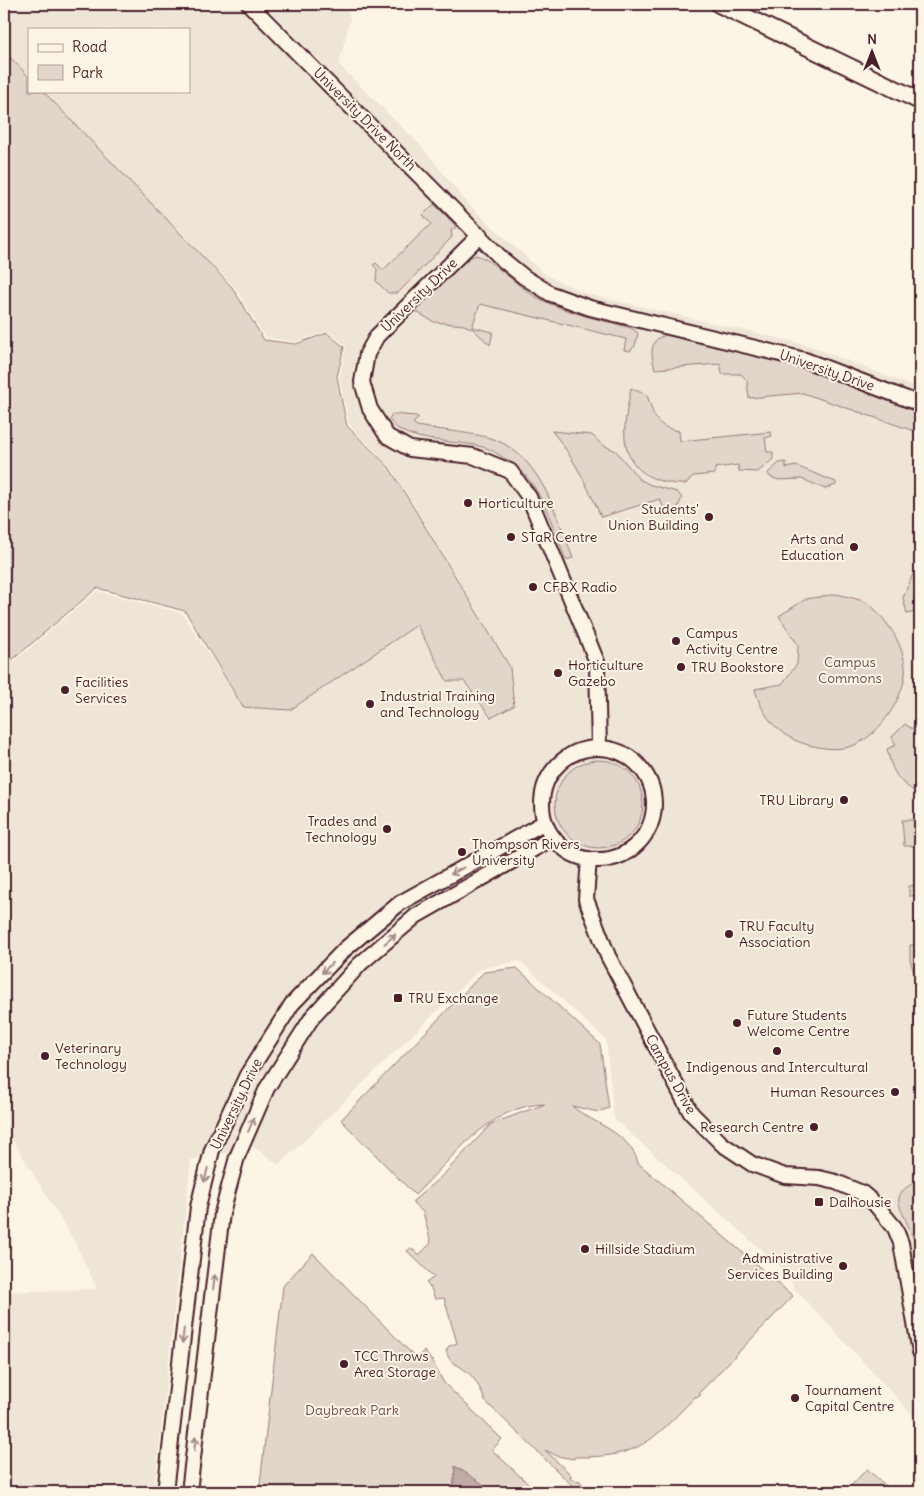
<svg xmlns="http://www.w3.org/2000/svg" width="924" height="1496" viewBox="0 0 924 1496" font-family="Delius,sans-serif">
  <rect width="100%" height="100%" fill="#fcf5e5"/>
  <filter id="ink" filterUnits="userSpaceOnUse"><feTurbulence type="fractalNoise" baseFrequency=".02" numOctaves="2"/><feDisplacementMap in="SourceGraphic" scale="10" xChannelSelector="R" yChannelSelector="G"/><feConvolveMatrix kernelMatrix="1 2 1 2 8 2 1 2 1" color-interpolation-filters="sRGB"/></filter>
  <g filter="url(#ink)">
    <path fill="#eee5d7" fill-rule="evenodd" d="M 4,4 L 347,4 L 350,19 L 339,65 L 423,148 L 468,204 L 547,276 L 587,294 L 808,345 L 920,389 L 920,1423 L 794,1288 L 786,1272 L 614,1119 L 606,1040 L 520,961 L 480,969 L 279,1165 L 254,1147 L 191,1160 L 154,1492 L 4,1492 L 4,1292 L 97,1289 L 73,1239 L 4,1126 L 4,670 L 97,591 L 182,613 L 243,707 L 290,710 L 417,625 L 447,681 L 463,682 L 490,719 L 515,707 L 511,667 L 390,466 L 350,426 L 339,379 L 346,346 L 327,331 L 296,342 L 265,337 L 234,286 L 4,72 ZM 29,29 L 189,29 L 189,91 L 29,91 Z"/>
    <path fill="#e2d5ca" stroke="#967a7a" d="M 4,51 L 29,77 L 29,91 L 43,91 L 232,287 L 264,340 L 296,344 L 327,333 L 344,347 L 337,377 L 347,426 L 389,467 L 510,667 L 514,706 L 491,718 L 464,681 L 447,681 L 417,625 L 290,710 L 243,707 L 185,611 L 97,588 L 4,667 Z
      M 434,204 L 455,225 L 455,229 L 451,230 L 452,237 L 398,293 L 388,293 L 376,281 L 377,269 L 373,265 L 376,263 L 383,270 L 431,224 L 423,215 Z
      M 476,255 C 492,259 518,287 536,297 C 566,313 598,319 631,328 L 638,333 L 635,346 L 630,351 L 624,350 L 626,339 L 480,304 L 472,327 L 493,332 L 490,345 L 473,329 L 464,325 L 434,322 L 415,311 L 467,259 Z
      M 666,335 L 793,364 L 920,413 L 920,433 L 803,393 L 749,398 L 747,381 L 741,374 L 722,374 L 720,364 L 655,369 C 652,359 649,346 658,338 Z
      M 631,388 L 647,395 C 654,416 655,427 679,431 L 680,441 L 771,432 L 772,436 L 765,438 L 767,452 L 773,452 L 773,459 L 758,472 L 739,471 L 738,465 L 715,468 L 715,474 L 693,476 L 686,484 C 660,485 632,474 626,446 C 622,428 628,405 631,388 Z
      M 392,414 L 416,416 L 419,418 L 413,423 L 417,426 C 437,430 478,433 496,440 C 542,459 556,515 573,558 L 566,560 C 554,531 544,493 521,471 C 511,463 497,452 486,448 C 461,439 403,445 389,419 Z
      M 552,431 L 592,435 L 601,444 L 616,451 L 639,479 L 651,485 L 677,492 L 682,498 L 678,507 L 666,514 L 660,499 L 601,517 C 587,485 574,458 552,431 Z
      M 786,462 L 786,468 L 796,466 L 836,482 L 836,485 L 825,489 L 802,479 L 779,480 L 770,477 L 768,473 L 779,463 Z
      M 913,574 L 920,574 L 920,615 L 918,616 L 915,612 L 907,614 L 903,598 Z
      M 837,594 C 847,597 861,599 869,604 C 875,608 880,616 885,621 C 897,636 909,660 904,681 C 898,707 873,744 844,748 C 828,750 814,747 799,742 C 776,733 761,713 755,689 L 782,684 L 797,664 L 798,645 L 779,616 L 806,599 Z
      M 916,722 L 920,724 L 920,795 C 898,781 893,775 887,749 L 896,745 L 892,737 L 905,724 L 912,729 Z
      M555 804a44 44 0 1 1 88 0a44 44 0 1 1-88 0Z
      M 902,820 L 920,820 L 920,929 L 919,895 L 909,896 L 909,886 L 918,885 L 917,846 L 904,846 Z
      M 910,945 L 920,945 L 920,984 L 917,982 L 910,960 Z
      M 517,968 L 600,1044 L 609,1108 L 598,1112 L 572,1106 C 593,1124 630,1132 638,1163 L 793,1296 L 700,1392 L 700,1396 L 695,1397 C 652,1441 640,1458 575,1457 L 574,1459 L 557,1456 L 545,1450 L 571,1475 L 570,1479 L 580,1481 L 588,1492 L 579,1492 L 485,1401 C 481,1389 474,1375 462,1368 C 452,1361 451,1365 446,1351 L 449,1346 L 457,1343 L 444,1298 L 435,1299 L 431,1288 L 426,1283 L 434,1277 L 407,1251 L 411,1248 L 419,1255 L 431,1243 L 423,1212 L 412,1202 L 444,1174 L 491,1124 L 545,1104 C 489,1105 452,1159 415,1195 L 341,1120 L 484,972 Z
      M 920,1180 L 920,1272 C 918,1258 916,1246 911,1233 C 902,1207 885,1195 920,1180 Z
      M 313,1253 L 416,1358 L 424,1351 L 432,1361 L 444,1383 L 502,1439 L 492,1450 L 537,1492 L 259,1492 L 283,1286 Z
      M 867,1469 L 893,1492 L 845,1492 Z"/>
    <path fill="#c0aca5" stroke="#917474" d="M 455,1466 L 483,1484 L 478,1492 L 453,1492 Z"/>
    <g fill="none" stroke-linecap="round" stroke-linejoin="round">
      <g stroke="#4a1f2b" stroke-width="18">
        <path id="minor" d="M 249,4 L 503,260 L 524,277 L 551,294 L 590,308 L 805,360 L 920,404
          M 480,235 L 377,336 L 367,354 L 362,382 L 370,409 L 387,436 L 410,449 L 473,456 L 510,471 L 529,497 L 597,662 L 599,748
          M542 804a56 56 0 1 1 112 0a56 56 0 1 1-112 0Z
          M 589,859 L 586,899 L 608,956 L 691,1113 L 722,1144 L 752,1164 L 785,1176 L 819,1178 L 836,1182 L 862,1193 L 874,1203 L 895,1228 L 901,1243 L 920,1352
          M 165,1492 L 198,1207 L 212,1150 L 247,1075 L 292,1004 L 345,949 L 400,903 L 545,822
          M 189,1492 L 222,1213 L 237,1157 L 267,1088 L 313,1016 L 360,964 L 416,916 L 553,838"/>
      </g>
      <g stroke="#4a1f2b" stroke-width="20">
        <path id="tertiary" d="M 719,4 L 920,101"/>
      </g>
      <use href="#minor" stroke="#fcf5e5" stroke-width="14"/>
      <use href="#tertiary" stroke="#fcf5e5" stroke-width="16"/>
    </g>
    <defs><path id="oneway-shaft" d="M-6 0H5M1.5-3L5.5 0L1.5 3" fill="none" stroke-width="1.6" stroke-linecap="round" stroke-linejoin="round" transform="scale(1.25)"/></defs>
    <g stroke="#a38a88">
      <use href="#oneway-shaft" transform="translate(457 871) rotate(151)"/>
      <use href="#oneway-shaft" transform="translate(390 939) rotate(-41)"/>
      <use href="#oneway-shaft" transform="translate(327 968) rotate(133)"/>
      <use href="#oneway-shaft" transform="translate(251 1125) rotate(-67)"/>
      <use href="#oneway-shaft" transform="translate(206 1175) rotate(104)"/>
      <use href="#oneway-shaft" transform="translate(214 1282) rotate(-83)"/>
      <use href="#oneway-shaft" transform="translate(183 1336) rotate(97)"/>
      <use href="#oneway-shaft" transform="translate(195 1444) rotate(-83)"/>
    </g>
  </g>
  <g fill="#4a1f2b" stroke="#fcf5e5" stroke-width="2">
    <circle cx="468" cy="503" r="5"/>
    <circle cx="709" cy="517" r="5"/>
    <circle cx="511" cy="537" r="5"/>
    <circle cx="854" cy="547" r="5"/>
    <circle cx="533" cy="587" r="5"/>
    <circle cx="676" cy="641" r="5"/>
    <circle cx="681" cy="667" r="5"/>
    <circle cx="558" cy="673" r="5"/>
    <circle cx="65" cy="690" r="5"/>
    <circle cx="370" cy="704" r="5"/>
    <circle cx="844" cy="800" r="5"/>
    <circle cx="387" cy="829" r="5"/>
    <circle cx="462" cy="852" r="5"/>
    <circle cx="729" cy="934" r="5"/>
    <rect x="393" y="993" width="10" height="10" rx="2.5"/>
    <circle cx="737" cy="1023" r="5"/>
    <circle cx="777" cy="1051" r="5"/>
    <circle cx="45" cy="1056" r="5"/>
    <circle cx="895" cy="1092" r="5"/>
    <circle cx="814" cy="1127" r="5"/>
    <rect x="814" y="1197" width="10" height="10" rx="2.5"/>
    <circle cx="585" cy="1249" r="5"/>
    <circle cx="843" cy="1266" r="5"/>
    <circle cx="344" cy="1364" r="5"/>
    <circle cx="795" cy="1398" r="5"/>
  </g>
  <g text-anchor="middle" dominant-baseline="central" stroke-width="4" stroke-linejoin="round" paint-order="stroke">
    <g font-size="14" fill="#4a1f2b" stroke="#fcf5e5">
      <text transform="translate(365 119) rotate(45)">University Drive North</text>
      <text transform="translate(419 295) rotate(-44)">University Drive</text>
      <text transform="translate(827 370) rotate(19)">University Drive</text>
      <text transform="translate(671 1074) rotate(61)">Campus Drive</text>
      <text transform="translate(236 1104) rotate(-64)">University Drive</text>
    </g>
    <g font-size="14" fill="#4a1f2b" stroke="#fcf5e5" text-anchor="start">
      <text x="478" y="503">Horticulture</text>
      <text x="699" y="509" text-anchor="end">Students'<tspan x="699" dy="16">Union Building</tspan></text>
      <text x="521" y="537">STaR Centre</text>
      <text x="844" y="539" text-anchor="end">Arts and<tspan x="844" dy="16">Education</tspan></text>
      <text x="543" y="587">CFBX Radio</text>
      <text x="686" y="633">Campus<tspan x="686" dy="16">Activity Centre</tspan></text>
      <text x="568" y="665">Horticulture<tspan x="568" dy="16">Gazebo</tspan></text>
      <text x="691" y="667">TRU Bookstore</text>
      <text x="75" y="682">Facilities<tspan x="75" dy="16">Services</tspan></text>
      <text x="380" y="696">Industrial Training<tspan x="380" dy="16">and Technology</tspan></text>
      <text x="834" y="800" text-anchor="end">TRU Library</text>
      <text x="377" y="821" text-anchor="end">Trades and<tspan x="377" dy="16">Technology</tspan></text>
      <text x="472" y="844">Thompson Rivers<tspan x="472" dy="16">University</tspan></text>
      <text x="739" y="926">TRU Faculty<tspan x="739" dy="16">Association</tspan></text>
      <text x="408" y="998">TRU Exchange</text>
      <text x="747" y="1015">Future Students<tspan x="747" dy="16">Welcome Centre</tspan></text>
      <text x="55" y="1048">Veterinary<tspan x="55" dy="16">Technology</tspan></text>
      <text x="777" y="1067" text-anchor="middle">Indigenous and Intercultural</text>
      <text x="885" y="1092" text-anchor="end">Human Resources</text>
      <text x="804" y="1127" text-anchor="end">Research Centre</text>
      <text x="829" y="1202">Dalhousie</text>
      <text x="595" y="1249">Hillside Stadium</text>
      <text x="833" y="1258" text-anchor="end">Administrative<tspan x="833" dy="16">Services Building</tspan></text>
      <text x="354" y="1356">TCC Throws<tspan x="354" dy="16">Area Storage</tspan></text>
      <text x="805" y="1390">Tournament<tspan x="805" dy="16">Capital Centre</tspan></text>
    </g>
    <g font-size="14" fill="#704c53" stroke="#fcf5e5">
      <text x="850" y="662">Campus<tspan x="850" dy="16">Commons</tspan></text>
      <text x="352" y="1410">Daybreak Park</text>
    </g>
  </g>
  <rect width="924" height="1496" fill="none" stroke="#fcf5e5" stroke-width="20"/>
  <rect x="10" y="10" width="904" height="1476" fill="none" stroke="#4a1f2b" stroke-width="2" filter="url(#ink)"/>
  <rect x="28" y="28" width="162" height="65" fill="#fcf5e5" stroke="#b59f9b"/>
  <rect x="38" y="44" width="25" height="8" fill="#fcf5e5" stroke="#b59f9b"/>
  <text x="72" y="52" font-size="15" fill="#4a1f2b">Road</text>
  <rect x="38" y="65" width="25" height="15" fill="#e2d5ca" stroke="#b59f9b"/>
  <text x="72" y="78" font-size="15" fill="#4a1f2b">Park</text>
  <g transform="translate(872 52)" stroke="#fcf5e5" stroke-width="4" paint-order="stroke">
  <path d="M0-4L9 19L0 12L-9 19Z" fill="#4a1f2b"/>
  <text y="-8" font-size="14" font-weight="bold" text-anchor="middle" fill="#4a1f2b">N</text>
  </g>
</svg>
